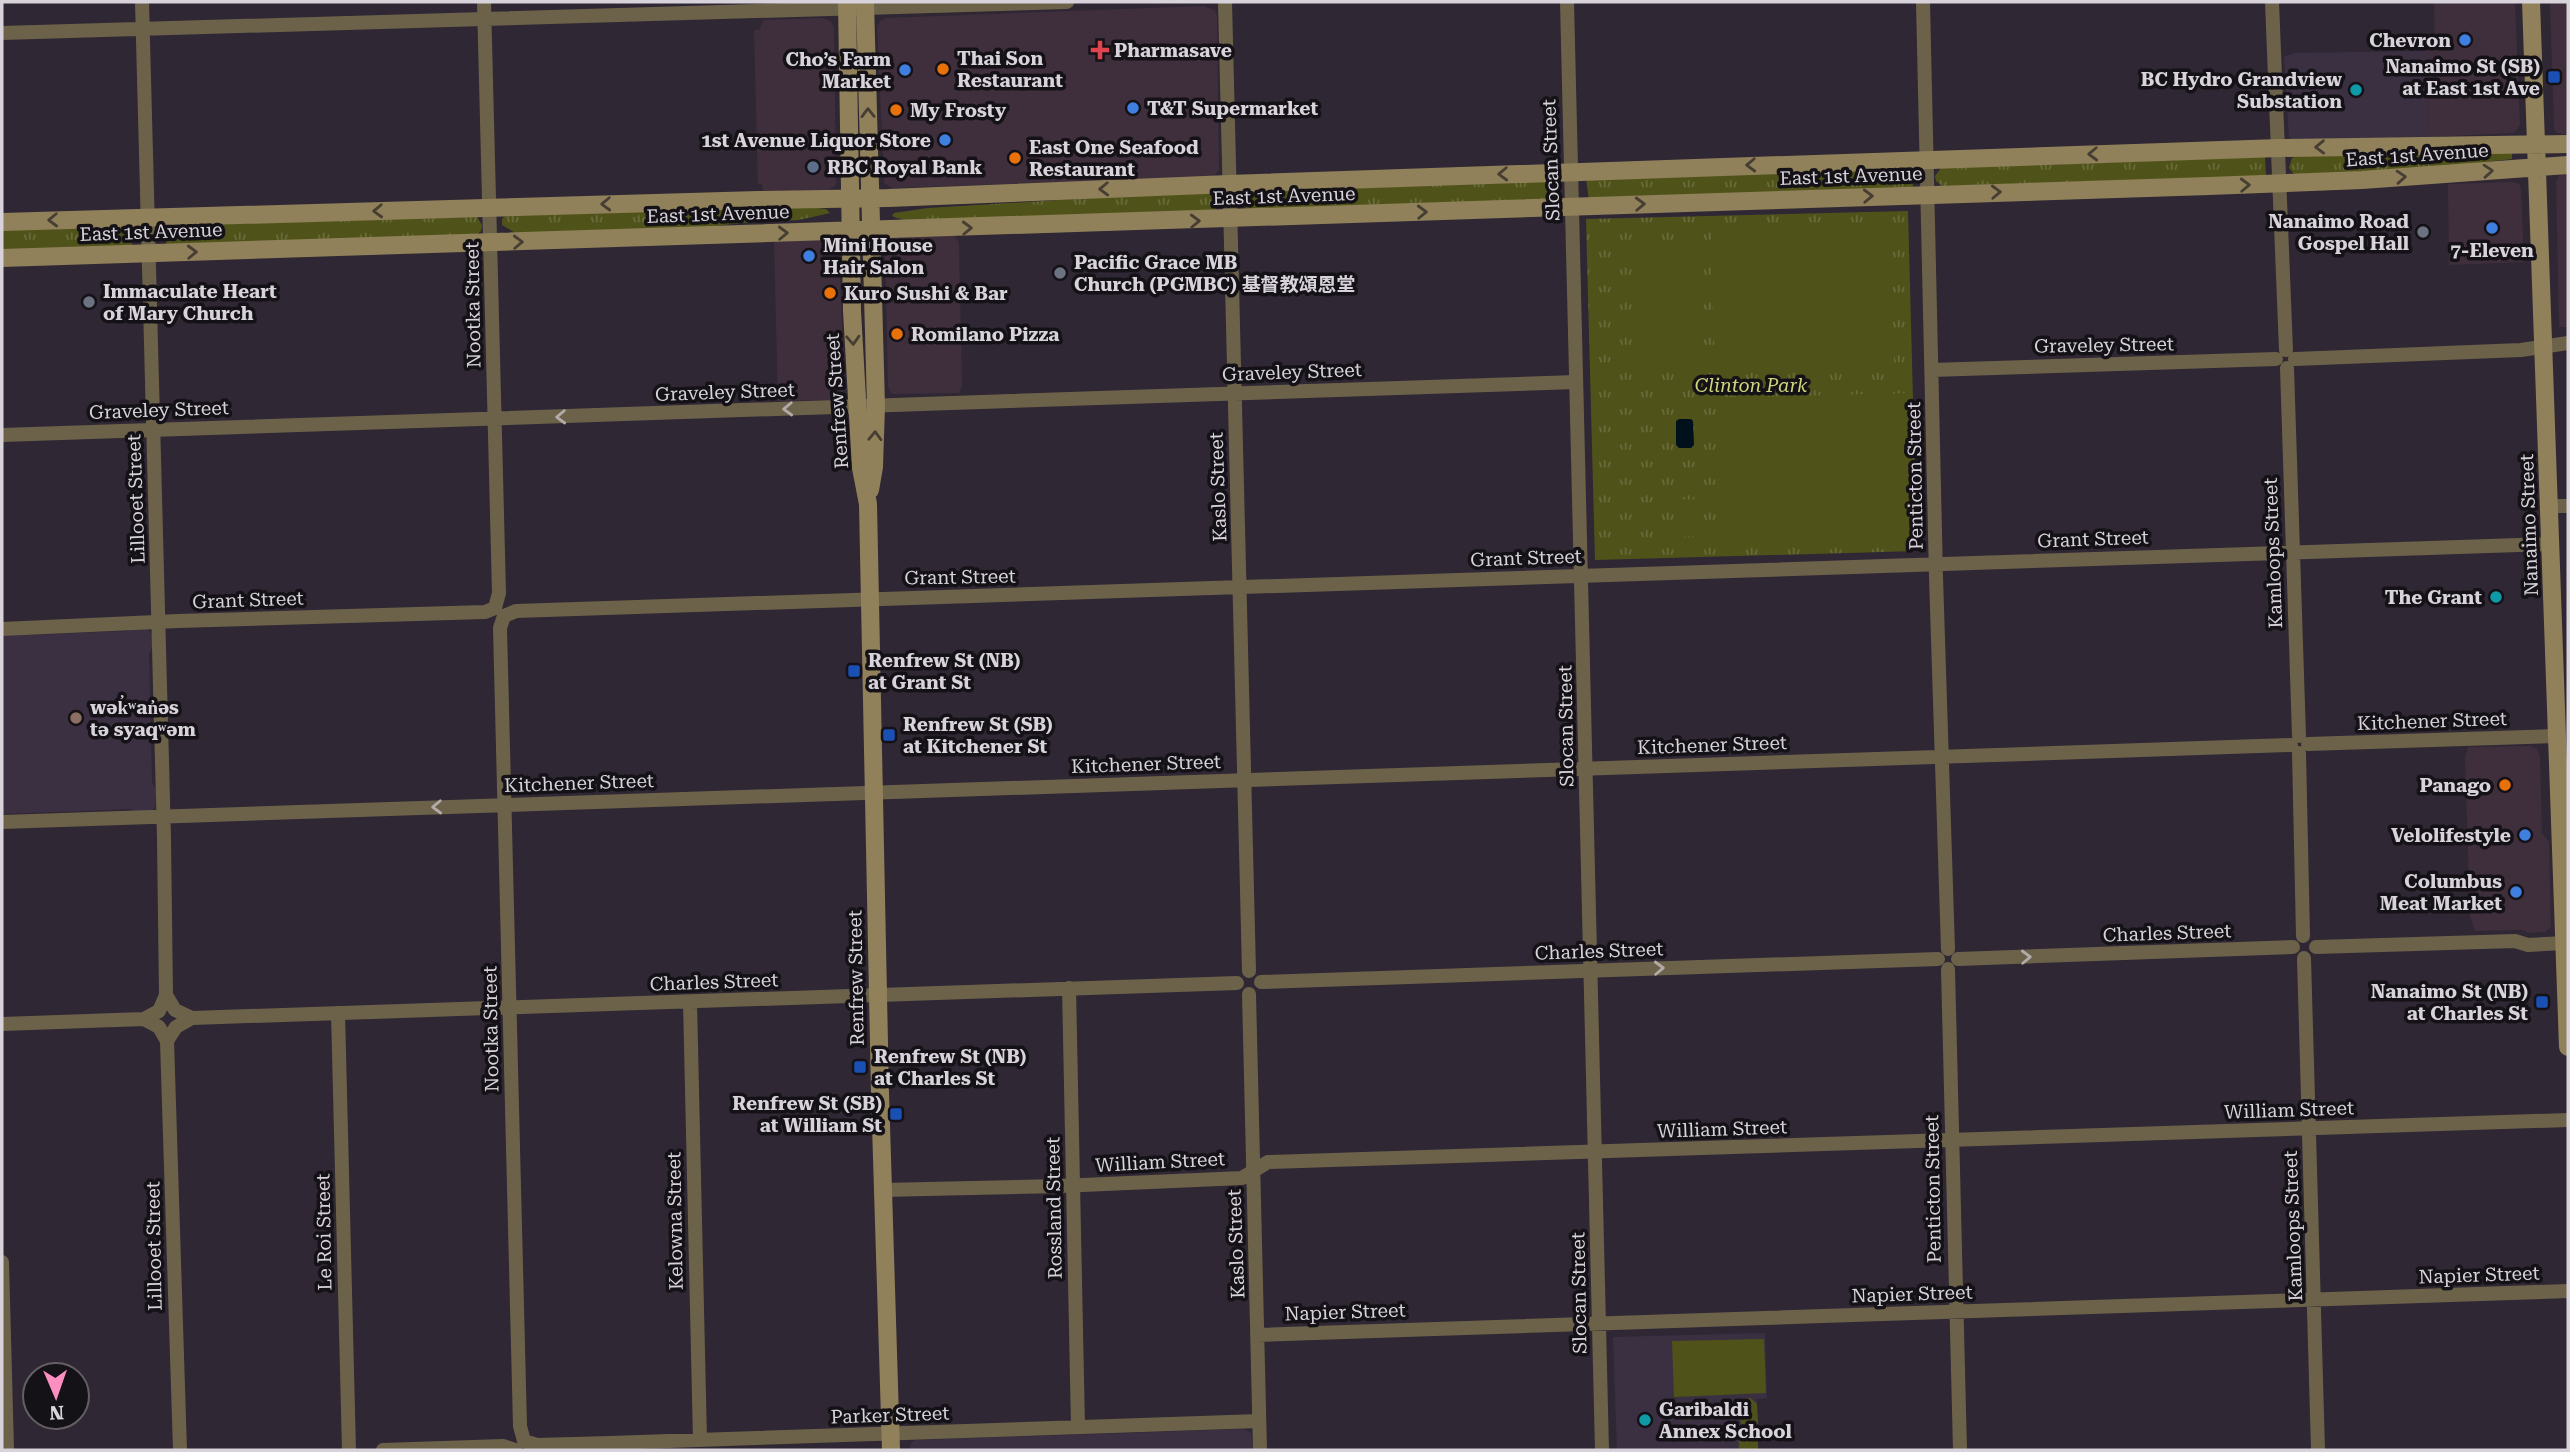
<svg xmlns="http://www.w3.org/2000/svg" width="2570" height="1452" viewBox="0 0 2570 1452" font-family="'Roboto Serif','Noto Sans SC',serif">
  <defs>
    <pattern id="grass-tufts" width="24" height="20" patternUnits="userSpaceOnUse" patternTransform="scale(1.75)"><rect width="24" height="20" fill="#505319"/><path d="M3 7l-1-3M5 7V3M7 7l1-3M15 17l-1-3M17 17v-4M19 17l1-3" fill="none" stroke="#686b3a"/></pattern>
  </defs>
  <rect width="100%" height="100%" fill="#2f2734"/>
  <path fill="#3f2f3c" d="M 2434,2 L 2515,2 L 2520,125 L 2514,133 L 2428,137 L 2426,51 L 2435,50 Z
    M 2550,2 L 2568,2 L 2568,135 L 2557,133 L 2554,129 Z
    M 1204,6 L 1215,11 L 1217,16 L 1219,169 L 1214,177 L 892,188 L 884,183 L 877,26 L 881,20 L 886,18 Z
    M 823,18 L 831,21 L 834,28 L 836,185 L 828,190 L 763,192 L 762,184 L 758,184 L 754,30 L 759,30 L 764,20 Z
    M 2568,172 L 2568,327 L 2559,327 L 2556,181 L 2560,174 Z
    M 2512,182 L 2520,184 L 2521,191 L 2524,262 L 2449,265 L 2448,184 Z
    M 954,234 L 959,243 L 962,387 L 959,393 L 892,394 L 888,387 L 885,243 L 891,237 Z
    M 831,239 L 837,242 L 839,247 L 844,389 L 842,395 L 831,400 L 778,401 L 774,240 Z
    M 2530,746 L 2537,749 L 2540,756 L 2542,833 L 2549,842 L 2551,927 L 2545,932 L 2529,933 L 2522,930 L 2475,931 L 2470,917 L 2465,757 L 2468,747 Z"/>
  <path fill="#3b3042" d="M 2426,51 L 2428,137 L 2297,141 L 2289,138 L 2284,57 L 2295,53 Z
    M 134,628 L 147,629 L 152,634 L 153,646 L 149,654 L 152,783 L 156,790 L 155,808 L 150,812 L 137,812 L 131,809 L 2,814 L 2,636 L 127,631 Z
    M 1765,1333 L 1767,1398 L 1757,1399 L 1758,1450 L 1617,1450 L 1613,1337 Z
    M 1243,1429 L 1251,1433 L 1253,1450 L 909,1450 L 912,1442 L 916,1440 Z"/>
  <path fill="url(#grass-tufts)" d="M 2512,152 L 2512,159 L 2375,174 L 2295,175 L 2289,168 L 2292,158 L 2298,155 Z
    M 2265,157 L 2266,176 L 1942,186 L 1936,181 L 1935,176 L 1941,168 Z
    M 1912,168 L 1913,187 L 1589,200 L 1586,179 Z
    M 1557,181 L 1557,200 L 1246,211 L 1245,191 Z
    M 1192,192 L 1209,194 L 1215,199 L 1216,212 L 909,222 L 892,216 L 894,213 L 928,208 Z
    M 800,206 L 826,209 L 830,213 L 799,220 L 741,223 L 680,230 L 517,234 L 502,225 L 502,219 L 506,215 Z
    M 1908,211 L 1917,551 L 1595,560 L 1586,219 Z
    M 477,217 L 482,225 L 481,231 L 476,235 L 166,246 L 166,225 Z
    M 132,227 L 132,247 L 2,251 L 2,230 Z
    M 1750,1398 L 1757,1404 L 1758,1424 L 1741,1424 L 1740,1405 L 1744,1399 Z
    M 1695,1404 L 1695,1412 L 1690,1420 L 1683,1420 L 1678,1413 L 1678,1405 Z"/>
  <path fill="#505319" d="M 1890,223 L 1894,364 L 1715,369 L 1711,228 Z
    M 1699,246 L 1702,369 L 1635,370 L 1632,247 Z
    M 1910,393 L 1914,543 L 1723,548 L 1719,398 Z
    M 1701,499 L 1702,536 L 1675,537 L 1674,500 Z
    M 1764,1339 L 1766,1393 L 1674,1397 L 1672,1341 Z
    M 1738,1425 L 1758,1425 L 1758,1450 L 1739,1450 Z"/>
  <path fill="#01111c" d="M 1679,419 L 1691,419 L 1693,421 L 1694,445 L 1691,448 L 1679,448 L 1676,445 L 1676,421 Z"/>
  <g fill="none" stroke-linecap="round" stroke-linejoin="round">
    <path stroke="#6c624a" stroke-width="14" d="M 1225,2 L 1249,971
      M 1567,2 L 1602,1450
      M 1923,2 L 1936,577 L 1948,949
      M 2272,2 L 2286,350
      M 2,33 L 1067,2
      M 2295,359 L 2521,350 L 2568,343
      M 2287,368 L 2299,736
      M 1932,370 L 2276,359
      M 2,435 L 1576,382
      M 2550,506 L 2568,506
      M 2,629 L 178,621 L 485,612 L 495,608 L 499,593 L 484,2
      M 2308,744 L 2557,736
      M 2299,753 L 2303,936
      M 2,822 L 2291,745
      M 2316,947 L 2515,941 L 2528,945 L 2564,943
      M 2304,958 L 2318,1450
      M 1958,959 L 2293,947
      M 1948,969 L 1960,1450
      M 1261,982 L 1938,959
      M 1069,988 L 1078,1427
      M 1249,994 L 1260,1450
      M 166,995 L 175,1010 L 192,1018 L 1237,983
      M 690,1002 L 700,1440
      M 338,1013 L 349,1450
      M 144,1019 L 159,1027 L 167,1041 L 180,1450
      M 2,1024 L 144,1019 L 159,1011 L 166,995 L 164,838 L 142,2
      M 167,1041 L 176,1027 L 192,1018
      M 882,1190 L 1060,1186 L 1242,1178 L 1268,1162 L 2568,1120
      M 2,1262 L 7,1450
      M 1257,1335 L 2568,1291
      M 1259,1421 L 610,1443 L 537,1445 L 524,1441 L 520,1426 L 500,628 L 504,616 L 516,611 L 2551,544
      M 383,1450 L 503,1446 L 515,1450"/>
    <path stroke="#90815a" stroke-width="18" d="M 847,2 L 852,311 L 861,468 L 868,504 L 880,1093 L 891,1450
      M 865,2 L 876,406 L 874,467 L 870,490
      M 2531,2 L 2568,1047
      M 2,222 L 758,200 L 888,198 L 1229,184 L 2279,148 L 2568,144
      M 2,258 L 2209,186 L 2362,180 L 2568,165"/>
  </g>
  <defs><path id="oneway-chevron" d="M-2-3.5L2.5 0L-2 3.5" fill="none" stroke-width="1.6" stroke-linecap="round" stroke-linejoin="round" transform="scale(1.75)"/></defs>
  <g stroke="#463e32">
    <use href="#oneway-chevron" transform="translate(868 113) rotate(-91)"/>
    <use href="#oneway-chevron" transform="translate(2320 147) rotate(179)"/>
    <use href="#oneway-chevron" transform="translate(2093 154) rotate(178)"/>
    <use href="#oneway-chevron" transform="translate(1751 165) rotate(178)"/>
    <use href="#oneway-chevron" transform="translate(2488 171) rotate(-4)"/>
    <use href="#oneway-chevron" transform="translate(1503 174) rotate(178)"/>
    <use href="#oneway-chevron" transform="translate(2401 177) rotate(-4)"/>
    <use href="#oneway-chevron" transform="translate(2245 185) rotate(-2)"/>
    <use href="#oneway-chevron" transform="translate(1104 189) rotate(178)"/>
    <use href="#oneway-chevron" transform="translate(1996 192) rotate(-2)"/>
    <use href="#oneway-chevron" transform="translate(1868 196) rotate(-2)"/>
    <use href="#oneway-chevron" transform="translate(606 204) rotate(178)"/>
    <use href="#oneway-chevron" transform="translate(1640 204) rotate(-2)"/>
    <use href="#oneway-chevron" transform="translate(378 211) rotate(178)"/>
    <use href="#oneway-chevron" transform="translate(1422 212) rotate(-2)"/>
    <use href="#oneway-chevron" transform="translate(53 220) rotate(178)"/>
    <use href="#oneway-chevron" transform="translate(1195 221) rotate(-2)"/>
    <use href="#oneway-chevron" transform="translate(967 228) rotate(-2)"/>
    <use href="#oneway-chevron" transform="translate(783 233) rotate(-2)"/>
    <use href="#oneway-chevron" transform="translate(518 242) rotate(-2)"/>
    <use href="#oneway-chevron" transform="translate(192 252) rotate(-2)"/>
    <use href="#oneway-chevron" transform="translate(853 340) rotate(87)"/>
    <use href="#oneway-chevron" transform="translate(875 436) rotate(-88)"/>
  </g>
  <g stroke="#b2aba8">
    <use href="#oneway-chevron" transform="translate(788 409) rotate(178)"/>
    <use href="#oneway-chevron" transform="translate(561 417) rotate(178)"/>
    <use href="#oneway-chevron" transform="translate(437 807) rotate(178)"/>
    <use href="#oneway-chevron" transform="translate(2026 957) rotate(-2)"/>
    <use href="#oneway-chevron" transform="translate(1659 968) rotate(-2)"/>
  </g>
  <g fill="#3f7fe0" stroke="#151217" stroke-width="2.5">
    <circle cx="2465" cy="40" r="7"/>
    <circle cx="905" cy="70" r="7"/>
    <circle cx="1133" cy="108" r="7"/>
    <circle cx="945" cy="140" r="7"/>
    <circle cx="2492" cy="228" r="7"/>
    <circle cx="809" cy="256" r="7"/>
    <circle cx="2525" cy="835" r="7"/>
    <circle cx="2516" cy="892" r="7"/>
  </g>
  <path fill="#e0444e" stroke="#151217" stroke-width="2.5" d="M1096.5 39.5h7v7h7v7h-7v7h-7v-7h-7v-7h7z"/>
  <g fill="#e8710a" stroke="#151217" stroke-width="2.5">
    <circle cx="943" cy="69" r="7"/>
    <circle cx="896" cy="110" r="7"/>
    <circle cx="1015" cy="158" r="7"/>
    <circle cx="830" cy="293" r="7"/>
    <circle cx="897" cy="334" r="7"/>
    <circle cx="2505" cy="785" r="7"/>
  </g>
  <g fill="#1a4fb4" stroke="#151217" stroke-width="2.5">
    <rect x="2547" y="70" width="14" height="14" rx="3.5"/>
    <rect x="847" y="664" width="14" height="14" rx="3.5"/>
    <rect x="882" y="728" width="14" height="14" rx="3.5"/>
    <rect x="2535" y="995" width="14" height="14" rx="3.5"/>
    <rect x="853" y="1060" width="14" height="14" rx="3.5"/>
    <rect x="889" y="1107" width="14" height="14" rx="3.5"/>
  </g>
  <g fill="#0f9aa8" stroke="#151217" stroke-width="2.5">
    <circle cx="2356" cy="90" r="7"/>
    <circle cx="2496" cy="597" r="7"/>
    <circle cx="1645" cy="1420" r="7"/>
  </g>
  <circle fill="#5c6f8a" stroke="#151217" stroke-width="2.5" cx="813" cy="167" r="7"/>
  <g fill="#6b7280" stroke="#151217" stroke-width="2.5">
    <circle cx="2423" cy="232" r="7"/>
    <circle cx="1060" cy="273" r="7"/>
    <circle cx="89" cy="302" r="7"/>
  </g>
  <circle fill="#8d6e63" stroke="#151217" stroke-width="2.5" cx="76" cy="718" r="7"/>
  <g text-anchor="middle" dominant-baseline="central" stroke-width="7" stroke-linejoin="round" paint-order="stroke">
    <g font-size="19" font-weight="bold" fill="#d8d3db" stroke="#151217" text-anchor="start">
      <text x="2451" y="40" text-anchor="end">Chevron</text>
      <text x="1114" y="50">Pharmasave</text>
      <text x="957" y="58">Thai Son<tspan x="957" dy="22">Restaurant</tspan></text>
      <text x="891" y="59" text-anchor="end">Cho’s Farm<tspan x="891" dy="22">Market</tspan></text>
      <text x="2540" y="66" text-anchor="end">Nanaimo St (SB)<tspan x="2540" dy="22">at East 1st Ave</tspan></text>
      <text x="2342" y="79" text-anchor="end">BC Hydro Grandview<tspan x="2342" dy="22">Substation</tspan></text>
      <text x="1147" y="108">T&amp;T Supermarket</text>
      <text x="910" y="110">My Frosty</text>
      <text x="931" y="140" text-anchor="end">1st Avenue Liquor Store</text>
      <text x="1029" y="147">East One Seafood<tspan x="1029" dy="22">Restaurant</tspan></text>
      <text x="827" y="167">RBC Royal Bank</text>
      <text x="2409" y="221" text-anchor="end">Nanaimo Road<tspan x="2409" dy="22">Gospel Hall</tspan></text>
      <text x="823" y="245">Mini House<tspan x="823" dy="22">Hair Salon</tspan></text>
      <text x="2492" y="250" text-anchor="middle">7-Eleven</text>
      <text x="1074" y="262">Pacific Grace MB<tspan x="1074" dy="22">Church (PGMBC) 基督教頌恩堂</tspan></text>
      <text x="103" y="291">Immaculate Heart<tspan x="103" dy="22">of Mary Church</tspan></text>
      <text x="844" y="293">Kuro Sushi &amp; Bar</text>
      <text x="911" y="334">Romilano Pizza</text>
      <text x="2482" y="597" text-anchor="end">The Grant</text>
      <text x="868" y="660">Renfrew St (NB)<tspan x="868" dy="22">at Grant St</tspan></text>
      <text x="90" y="707">wək̓ʷan̓əs<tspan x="90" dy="22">tə syaqʷəm</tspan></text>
      <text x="903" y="724">Renfrew St (SB)<tspan x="903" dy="22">at Kitchener St</tspan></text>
      <text x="2491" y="785" text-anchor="end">Panago</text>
      <text x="2511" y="835" text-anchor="end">Velolifestyle</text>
      <text x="2502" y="881" text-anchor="end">Columbus<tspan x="2502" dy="22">Meat Market</tspan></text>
      <text x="2528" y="991" text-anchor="end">Nanaimo St (NB)<tspan x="2528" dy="22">at Charles St</tspan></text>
      <text x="874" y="1056">Renfrew St (NB)<tspan x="874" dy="22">at Charles St</tspan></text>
      <text x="882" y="1103" text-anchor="end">Renfrew St (SB)<tspan x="882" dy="22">at William St</tspan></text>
      <text x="1659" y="1409">Garibaldi<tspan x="1659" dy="22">Annex School</tspan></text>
    </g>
    <g font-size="19" fill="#d8d3db" stroke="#151217">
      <text transform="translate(2417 155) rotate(-4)">East 1st Avenue</text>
      <text transform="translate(1551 160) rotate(-92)">Slocan Street</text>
      <text transform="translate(1851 176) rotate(-2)">East 1st Avenue</text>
      <text transform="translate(1284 196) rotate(-2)">East 1st Avenue</text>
      <text transform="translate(718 214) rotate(-2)">East 1st Avenue</text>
      <text transform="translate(151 232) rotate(-2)">East 1st Avenue</text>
      <text transform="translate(473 305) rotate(-91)">Nootka Street</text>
      <text transform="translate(2104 345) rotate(-1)">Graveley Street</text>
      <text transform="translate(1292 372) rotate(-2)">Graveley Street</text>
      <text transform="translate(725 392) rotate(-2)">Graveley Street</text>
      <text transform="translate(837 401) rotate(-94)">Renfrew Street</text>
      <text transform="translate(159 410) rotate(-2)">Graveley Street</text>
      <text transform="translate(1915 476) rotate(-91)">Penticton Street</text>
      <text transform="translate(1218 487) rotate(-92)">Kaslo Street</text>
      <text transform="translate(136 499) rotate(-92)">Lillooet Street</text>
      <text transform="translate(2529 525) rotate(-92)">Nanaimo Street</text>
      <text transform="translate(2093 539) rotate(-2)">Grant Street</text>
      <text transform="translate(2273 553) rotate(-92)">Kamloops Street</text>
      <text transform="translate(1526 558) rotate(-2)">Grant Street</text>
      <text transform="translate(960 577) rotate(-1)">Grant Street</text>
      <text transform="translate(248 600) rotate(-2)">Grant Street</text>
      <text transform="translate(2432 721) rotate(-2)">Kitchener Street</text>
      <text transform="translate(1566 726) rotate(-91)">Slocan Street</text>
      <text transform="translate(1712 745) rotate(-2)">Kitchener Street</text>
      <text transform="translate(1146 764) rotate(-2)">Kitchener Street</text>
      <text transform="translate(579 783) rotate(-2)">Kitchener Street</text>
      <text transform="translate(2167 933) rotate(-2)">Charles Street</text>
      <text transform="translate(1599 951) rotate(-2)">Charles Street</text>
      <text transform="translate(856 978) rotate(-91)">Renfrew Street</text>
      <text transform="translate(714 982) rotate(-2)">Charles Street</text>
      <text transform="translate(491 1029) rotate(-91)">Nootka Street</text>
      <text transform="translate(2289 1110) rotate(-2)">William Street</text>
      <text transform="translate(1722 1129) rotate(-2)">William Street</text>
      <text transform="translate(1160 1162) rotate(-3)">William Street</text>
      <text transform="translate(1933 1189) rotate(-91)">Penticton Street</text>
      <text transform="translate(1054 1208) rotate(-91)">Rossland Street</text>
      <text transform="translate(675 1221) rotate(-91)">Kelowna Street</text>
      <text transform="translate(2293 1226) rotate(-92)">Kamloops Street</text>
      <text transform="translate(324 1232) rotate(-91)">Le Roi Street</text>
      <text transform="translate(1236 1244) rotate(-92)">Kaslo Street</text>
      <text transform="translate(154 1246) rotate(-91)">Lillooet Street</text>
      <text transform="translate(2479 1275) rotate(-2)">Napier Street</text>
      <text transform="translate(1579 1293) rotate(-91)">Slocan Street</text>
      <text transform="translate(1912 1294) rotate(-2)">Napier Street</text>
      <text transform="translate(1345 1312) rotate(-2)">Napier Street</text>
      <text transform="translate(890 1415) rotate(-2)">Parker Street</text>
    </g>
    <g font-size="19" font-style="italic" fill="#cfd57a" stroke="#151217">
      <text x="1751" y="385">Clinton Park</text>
    </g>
  </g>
  <rect width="2570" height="1452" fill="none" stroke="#d8d3db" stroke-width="7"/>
  <g transform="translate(56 1396) rotate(178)"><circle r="33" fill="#151217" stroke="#635f65" stroke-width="2"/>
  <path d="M0-5L12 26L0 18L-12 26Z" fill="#fd8ec0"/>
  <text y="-10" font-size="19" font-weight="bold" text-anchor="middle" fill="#d8d3db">N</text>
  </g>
</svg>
